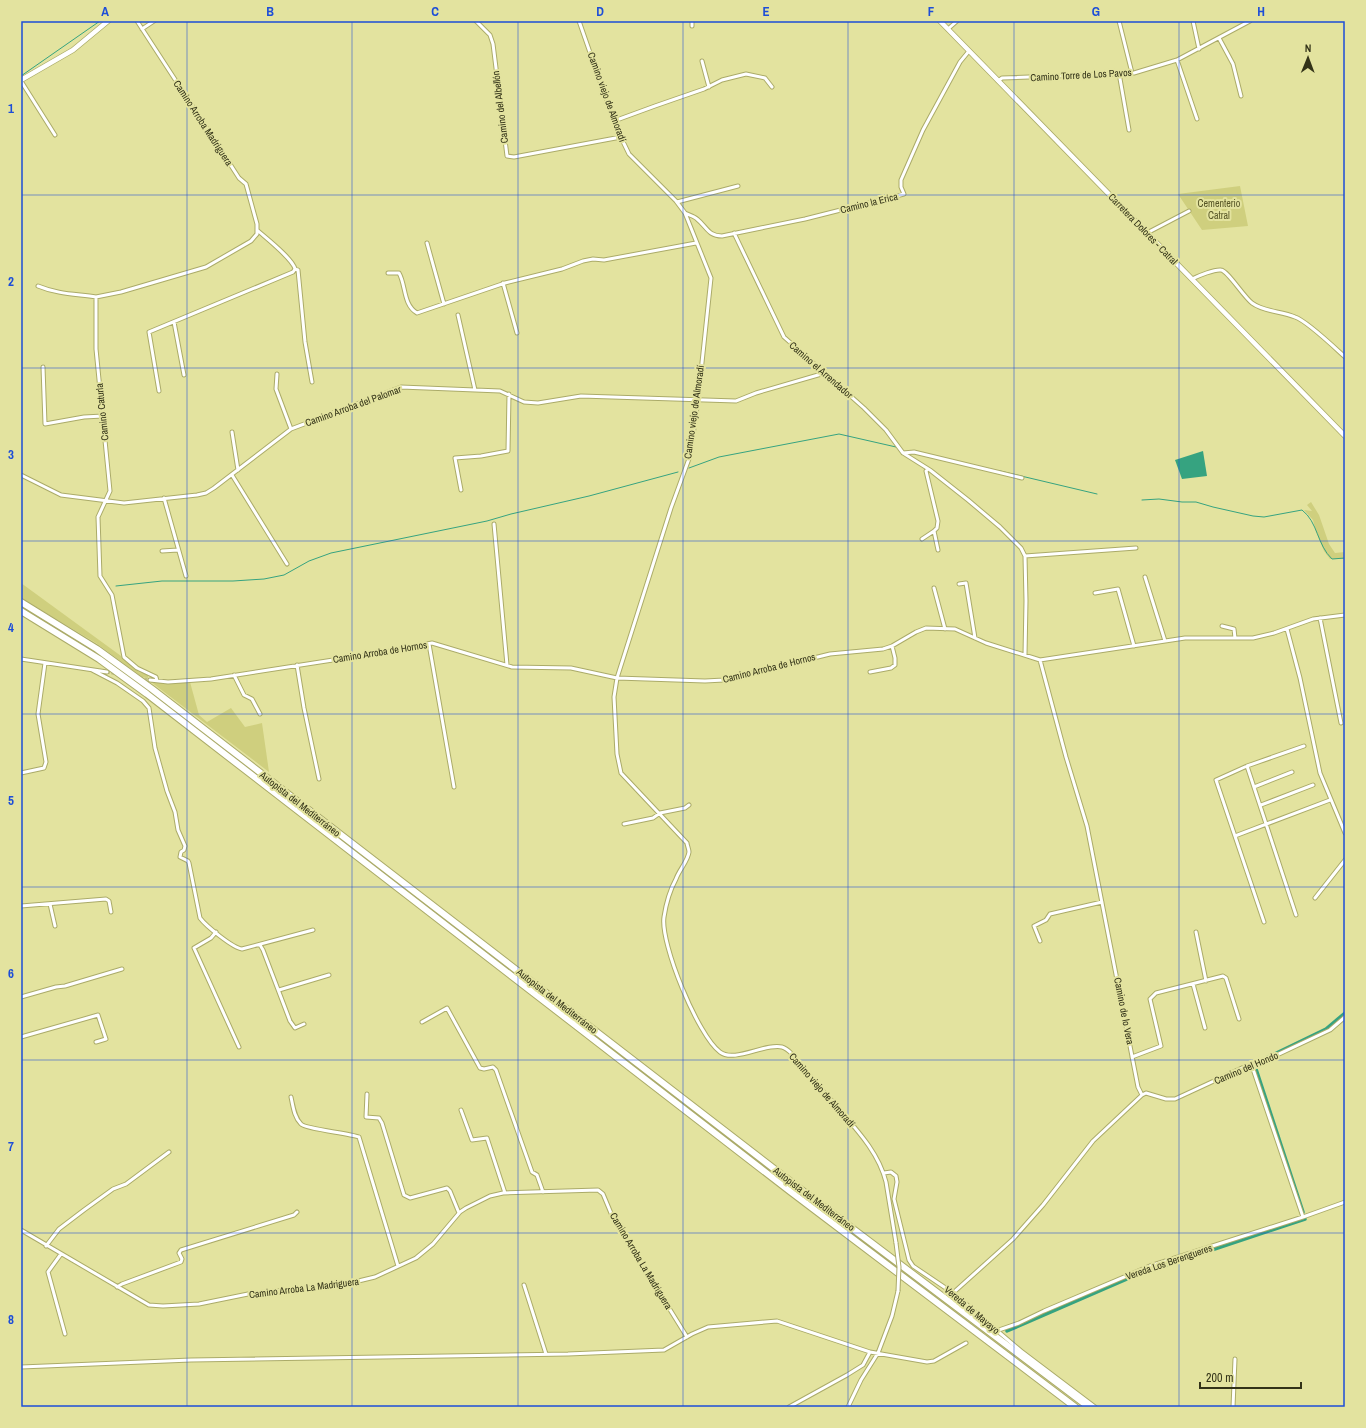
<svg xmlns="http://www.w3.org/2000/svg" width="1366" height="1428" viewBox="0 0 1366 1428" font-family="'Archivo Narrow',sans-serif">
  <rect width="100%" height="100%" fill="#e3e39f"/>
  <path fill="#cfcf7e" d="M 1240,186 L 1248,226 L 1202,230 L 1178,194 Z
    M 1311,502 L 1319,515 L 1329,544 L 1335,553 L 1345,552 L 1345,559 L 1330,559 L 1324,551 L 1316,532 L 1313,520 L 1304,510 L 1312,511 L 1307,505 Z
    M 21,583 L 121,656 L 139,672 L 148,675 L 148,678 L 142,677 L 96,643 L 21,598 Z
    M 151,682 L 167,683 L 190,682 L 199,715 L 207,722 L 231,708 L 245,727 L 262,723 L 269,772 Z"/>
  <path fill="#36a380" d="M 1203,451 L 1207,476 L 1182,479 L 1175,460 Z"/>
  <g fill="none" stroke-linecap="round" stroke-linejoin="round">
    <path stroke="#36a380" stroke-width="1" d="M 21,76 L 100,21
      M 689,468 L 719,457 L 839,434 L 896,447
      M 1000,471 L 1097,494
      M 1142,500 L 1159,499 L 1182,502 L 1196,502 L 1213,507 L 1253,516 L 1264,517 L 1302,510 C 1318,522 1317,545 1332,559 L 1345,558
      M 116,586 L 162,581 L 233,581 L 264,579 L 284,575 L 309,561 L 331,553 L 487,521 L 511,514 L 589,496 L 678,472"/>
    <path stroke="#36a380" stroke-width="3.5" d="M 1258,1062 L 1326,1029 L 1345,1013
      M 1256,1069 L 1303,1212
      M 1007,1331 L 1134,1276 L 1305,1219"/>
    <path stroke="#c0c084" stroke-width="3" stroke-dasharray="3 1.5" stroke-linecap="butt" d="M 107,672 L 117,674
      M 140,678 L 150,680"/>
    <g stroke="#abab69" stroke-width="5">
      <path id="street" d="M 137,21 L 230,164 L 239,178 L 246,184 L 257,224 L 257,234 L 251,241 L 206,267 L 121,292 L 96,297 L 96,349 L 110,491 L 98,517 L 100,576 L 112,595 L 124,657 L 137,668 L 156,677 L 157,681
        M 476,21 L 490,35 L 493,44 L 507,156 L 514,157 L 621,137
        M 579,21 L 616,127 L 629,154 L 676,201 L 685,213 L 711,278 L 698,400 L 690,456 L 671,508 L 617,678 L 614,697 L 617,754 L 621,773 L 687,843 C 687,845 689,849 689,852 C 688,861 679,870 676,879 C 670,890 666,904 664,917 C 660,943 698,1036 720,1052 C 734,1063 765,1043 782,1047 C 786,1048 789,1051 792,1054 C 805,1070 818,1086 832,1101 C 853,1126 878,1150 886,1182 L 896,1243
        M 692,21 L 692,26
        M 1119,21 L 1132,73
        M 1193,21 L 1199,49
        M 142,29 L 154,21
        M 948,29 L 957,21
        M 1219,38 L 1233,64 L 1241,96
        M 1177,60 L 1197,119
        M 702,61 L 709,87
        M 1119,73 L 1129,130
        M 21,81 L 55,135
        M 998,81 L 1002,78 L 1134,73 L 1177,60 L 1250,21
        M 614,121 L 655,106 L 704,89 L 722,80 L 746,74 L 765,78 L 772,87
        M 677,202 L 738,186
        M 685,213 C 689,215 694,216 697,219 C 707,227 708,236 722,236 L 805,219 L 904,194 L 901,187 L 901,180 L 923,130 L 960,62 L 969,51
        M 734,233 L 784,337 L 864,408 L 886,430 L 903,453 L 930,470 L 968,500 L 1000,527 L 1021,548 L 1025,556 L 1026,601 L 1025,655
        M 1147,233 L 1189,211
        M 427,243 L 444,304
        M 295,269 L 298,270 L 305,342 L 312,382
        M 388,273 L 399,273 C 406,285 403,305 417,313 L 505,283 L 562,269 L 583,261 L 593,259 L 604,260 L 696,243
        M 1192,279 C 1198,276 1215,269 1221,270 C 1228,271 1243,296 1252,303 C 1264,312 1281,311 1295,317 C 1307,321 1334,347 1345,357
        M 503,283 L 517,333
        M 38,286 C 57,294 76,294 96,297
        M 458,315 L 475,390
        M 174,322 L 184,375
        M 43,367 L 45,424 L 84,417 L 103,416
        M 277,374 L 276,389 L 291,429
        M 159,391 L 149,332 L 293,272 L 295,269 C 293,259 266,238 257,230
        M 232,432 L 238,470
        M 903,453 L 914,452 L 1022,478
        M 928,469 L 926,471 L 938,521 L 937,528 L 934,531 L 938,550
        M 21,475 L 61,495 L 124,503 L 197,495 L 206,493 L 214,488 L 291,429 L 401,387 L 500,391 L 524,402 L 538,403 L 581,396 L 736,401 L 756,393 L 825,373
        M 232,475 L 287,564
        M 461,490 L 455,458 L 481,456 L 508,451 L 509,394
        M 164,498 L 186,576
        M 494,524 L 507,665
        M 922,539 L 934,531
        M 162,551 L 178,550
        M 1025,556 L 1136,548
        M 1145,577 L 1165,641
        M 959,584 L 966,583 L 975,638
        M 934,588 L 945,629
        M 1095,593 L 1118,589 L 1134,646
        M 1320,618 L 1341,723
        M 1222,626 L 1234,629 L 1235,638
        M 1287,629 L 1300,678 L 1320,773 L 1345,833
        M 429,644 L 454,787
        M 21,659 L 107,672
        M 1040,660 L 1066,757 L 1087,826 L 1138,1087 L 1142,1095
        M 297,665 L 304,708 L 319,779
        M 92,670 L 117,683 L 143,701 L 149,708 L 155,748 L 167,791 L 175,812 L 178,830 L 185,846 L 184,850 L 181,852 L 180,857 L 188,861 L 189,863 L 200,918 C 206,926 233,948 242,949 L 313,930
        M 870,672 L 891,668 L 895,665 L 895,658 L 892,646
        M 234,675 L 244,695 L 252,699 L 260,714
        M 150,680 L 168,682 L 211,679 L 391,651 L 432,643 L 512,667 L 571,668 L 617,678 L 705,681 L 724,680 L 830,654 L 883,649 L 892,646 L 916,632 L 926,628 L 955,629 L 986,643 L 1040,660 L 1185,638 L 1253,638 L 1274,633 L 1313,619 L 1345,615
        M 1247,766 L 1296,915
        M 21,773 L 44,768 L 46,762 L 38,714 L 45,663
        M 1254,787 L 1292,772
        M 1261,805 L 1313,785
        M 624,824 L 653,818 L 660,813 L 685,808 L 689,805
        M 1235,836 L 1330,800
        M 1315,898 L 1345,860
        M 50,904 L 55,926
        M 21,906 L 106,899 L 109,901 L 111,912
        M 1264,922 L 1216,780 L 1247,766 L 1304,746
        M 216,932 L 211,938 L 194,948 L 239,1047
        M 1196,932 L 1206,981
        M 1040,941 L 1034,926 L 1046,920 L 1050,914 L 1102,902
        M 257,945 L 260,945 L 263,950 L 290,1021 L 295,1028 L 304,1024
        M 1193,984 L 1205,1028
        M 279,990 L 329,975
        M 21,997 L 56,987 L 65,986 L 122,969
        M 422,1022 L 447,1008 L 480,1068 L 484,1069 L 493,1067 L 496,1070 L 532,1172 L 537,1175 L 543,1192
        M 21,1037 L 98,1015 L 106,1039 L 96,1042
        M 1132,1057 L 1161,1046 L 1150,999 L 1156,993 L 1223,976 L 1226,978 L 1239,1019
        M 1252,1066 L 1303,1217
        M 367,1094 L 366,1117 L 379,1118 L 382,1123 L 404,1195 L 410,1198 L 447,1188 L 450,1191 L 459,1213
        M 1142,1095 L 1146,1093 L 1166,1099 L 1175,1099 L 1242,1068 L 1262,1062 L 1330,1030 L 1345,1017
        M 291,1097 C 293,1106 294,1117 301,1124 C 305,1129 348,1133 359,1137 L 398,1266
        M 461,1110 L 472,1140 L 487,1138 L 505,1193
        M 884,1173 L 891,1172 L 896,1176 L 897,1182 L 894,1199 L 909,1260 L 913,1266 L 953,1293 L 1021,1351 L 1095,1407
        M 21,1230 L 149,1305 L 163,1306 L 199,1304 L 248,1294 L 346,1284 L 375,1277 L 416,1258 L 433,1244 L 460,1212 L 466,1208 L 490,1196 L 503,1193 L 598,1190 L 603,1194 L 613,1218 L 687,1337
        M 46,1246 L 59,1229 L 84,1210 L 113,1189 L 126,1184 L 169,1152
        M 61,1254 L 48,1272 L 65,1334
        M 524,1285 L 546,1354
        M 117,1287 L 122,1284 L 181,1262 L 182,1259 L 179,1253 L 181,1250 L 294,1215 L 297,1212
        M 953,1293 L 1013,1239 L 1043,1205 L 1093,1141 L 1142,1095
        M 996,1331 L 1019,1323 L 1044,1311 L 1150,1266 L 1303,1217 L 1345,1202
        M 870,1352 L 927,1362 L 934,1361 L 966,1343
        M 21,1367 L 191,1360 L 568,1354 L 664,1350 L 692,1334 L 708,1327 L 777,1321 L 870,1352 L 863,1365 L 847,1375 L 789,1407
        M 848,1407 L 861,1380 L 878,1353 L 892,1316 L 898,1291
        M 1233,1407 L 1235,1359"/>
    </g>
    <g stroke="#abab69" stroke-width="6">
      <path id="secondary" d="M 940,21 L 1345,436
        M 21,80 L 73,50 L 108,21"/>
    </g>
    <g stroke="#abab69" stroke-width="8">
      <path id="highway" d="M 21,602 L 97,649 L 152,689 L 808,1195 L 1089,1407
        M 21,611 L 99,659 L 147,694 L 791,1192 L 1075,1407"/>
    </g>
    <use href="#street" stroke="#fff" stroke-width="3"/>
    <use href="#secondary" stroke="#fff" stroke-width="4.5"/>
    <use href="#highway" stroke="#fff" stroke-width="6"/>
    <g stroke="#abab69" stroke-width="5" stroke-linecap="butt">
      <path id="street-bridge" d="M 896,1243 L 899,1267 L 898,1291"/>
    </g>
    <use href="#street-bridge" stroke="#fff" stroke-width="3"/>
  </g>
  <path fill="none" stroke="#1d4ed8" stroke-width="1" stroke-opacity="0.55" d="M 187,21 L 187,1407M 352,21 L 352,1407M 518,21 L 518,1407M 683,21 L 683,1407M 848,21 L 848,1407M 1014,21 L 1014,1407M 1179,21 L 1179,1407M 21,195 L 1345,195M 21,368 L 1345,368M 21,541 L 1345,541M 21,714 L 1345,714M 21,887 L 1345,887M 21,1060 L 1345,1060M 21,1233 L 1345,1233"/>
  <g text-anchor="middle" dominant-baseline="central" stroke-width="4" stroke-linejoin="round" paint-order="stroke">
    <g font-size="10" fill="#333318" stroke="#e3e39f">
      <text transform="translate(1081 75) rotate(-3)">Camino Torre de Los Pavos</text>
      <text transform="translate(607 97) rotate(70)">Camino viejo de Almoradí</text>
      <text transform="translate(500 107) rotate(-97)">Camino del Albellón</text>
      <text transform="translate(203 123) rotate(57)">Camino Arroba Madriguera</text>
      <text transform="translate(869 203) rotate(-14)">Camino la Erica</text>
      <text transform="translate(1143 229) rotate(46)">Carretera Dolores - Catral</text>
      <text transform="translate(821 370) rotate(41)">Camino el Arrendador</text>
      <text transform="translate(353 406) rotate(-20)">Camino Arroba del Palomar</text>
      <text transform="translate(102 412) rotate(-96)">Camino Caturla</text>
      <text transform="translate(694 412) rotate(-82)">Camino viejo de Almoradí</text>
      <text transform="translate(380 652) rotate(-9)">Camino Arroba de Hornos</text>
      <text transform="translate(769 668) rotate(-14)">Camino Arroba de Hornos</text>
      <text transform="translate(300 804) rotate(38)">Autopista del Mediterráneo</text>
      <text transform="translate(557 1001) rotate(38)">Autopista del Mediterráneo</text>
      <text transform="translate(1124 1011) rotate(79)">Camino de lo Vera</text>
      <text transform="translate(1246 1068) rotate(-23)">Camino del Hondo</text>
      <text transform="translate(822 1090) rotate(49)">Camino viejo de Almoradí</text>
      <text transform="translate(814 1199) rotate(37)">Autopista del Mediterráneo</text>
      <text transform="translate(641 1261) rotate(59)">Camino Arroba La Madriguera</text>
      <text transform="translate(1169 1262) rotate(-19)">Vereda Los Berengueres</text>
      <text transform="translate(304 1288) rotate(-7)">Camino Arroba La Madriguera</text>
      <text transform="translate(972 1310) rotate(40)">Vereda de Mayayo</text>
    </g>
    <g font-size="10" fill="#565526" stroke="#e3e39f">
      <text x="1219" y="203">Cementerio<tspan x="1219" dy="12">Catral</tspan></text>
    </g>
  </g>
  <rect width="1366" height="1428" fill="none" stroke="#e3e39f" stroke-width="44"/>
  <g transform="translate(1308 58) rotate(1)" stroke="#e3e39f" stroke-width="3" paint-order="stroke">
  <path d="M0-3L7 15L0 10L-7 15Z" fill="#333318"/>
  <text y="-6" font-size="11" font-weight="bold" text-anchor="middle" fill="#333318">N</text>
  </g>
  <path d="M1200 1382v6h101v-6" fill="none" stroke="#333318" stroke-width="2"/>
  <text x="1206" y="1382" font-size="12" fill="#333318" stroke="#e3e39f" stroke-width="3" paint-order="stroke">200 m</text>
  <rect x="22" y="22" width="1322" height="1384" fill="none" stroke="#1d4ed8" stroke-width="1.5"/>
  <g font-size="13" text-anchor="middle" font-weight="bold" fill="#1d4ed8">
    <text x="105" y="16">A</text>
    <text x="270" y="16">B</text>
    <text x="435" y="16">C</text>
    <text x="600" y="16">D</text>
    <text x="766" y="16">E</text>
    <text x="931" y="16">F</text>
    <text x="1096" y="16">G</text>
    <text x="1261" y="16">H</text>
    <text x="11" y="113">1</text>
    <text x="11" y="286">2</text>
    <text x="11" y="459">3</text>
    <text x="11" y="632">4</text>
    <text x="11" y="805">5</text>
    <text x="11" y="978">6</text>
    <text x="11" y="1151">7</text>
    <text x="11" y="1324">8</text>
  </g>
</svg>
